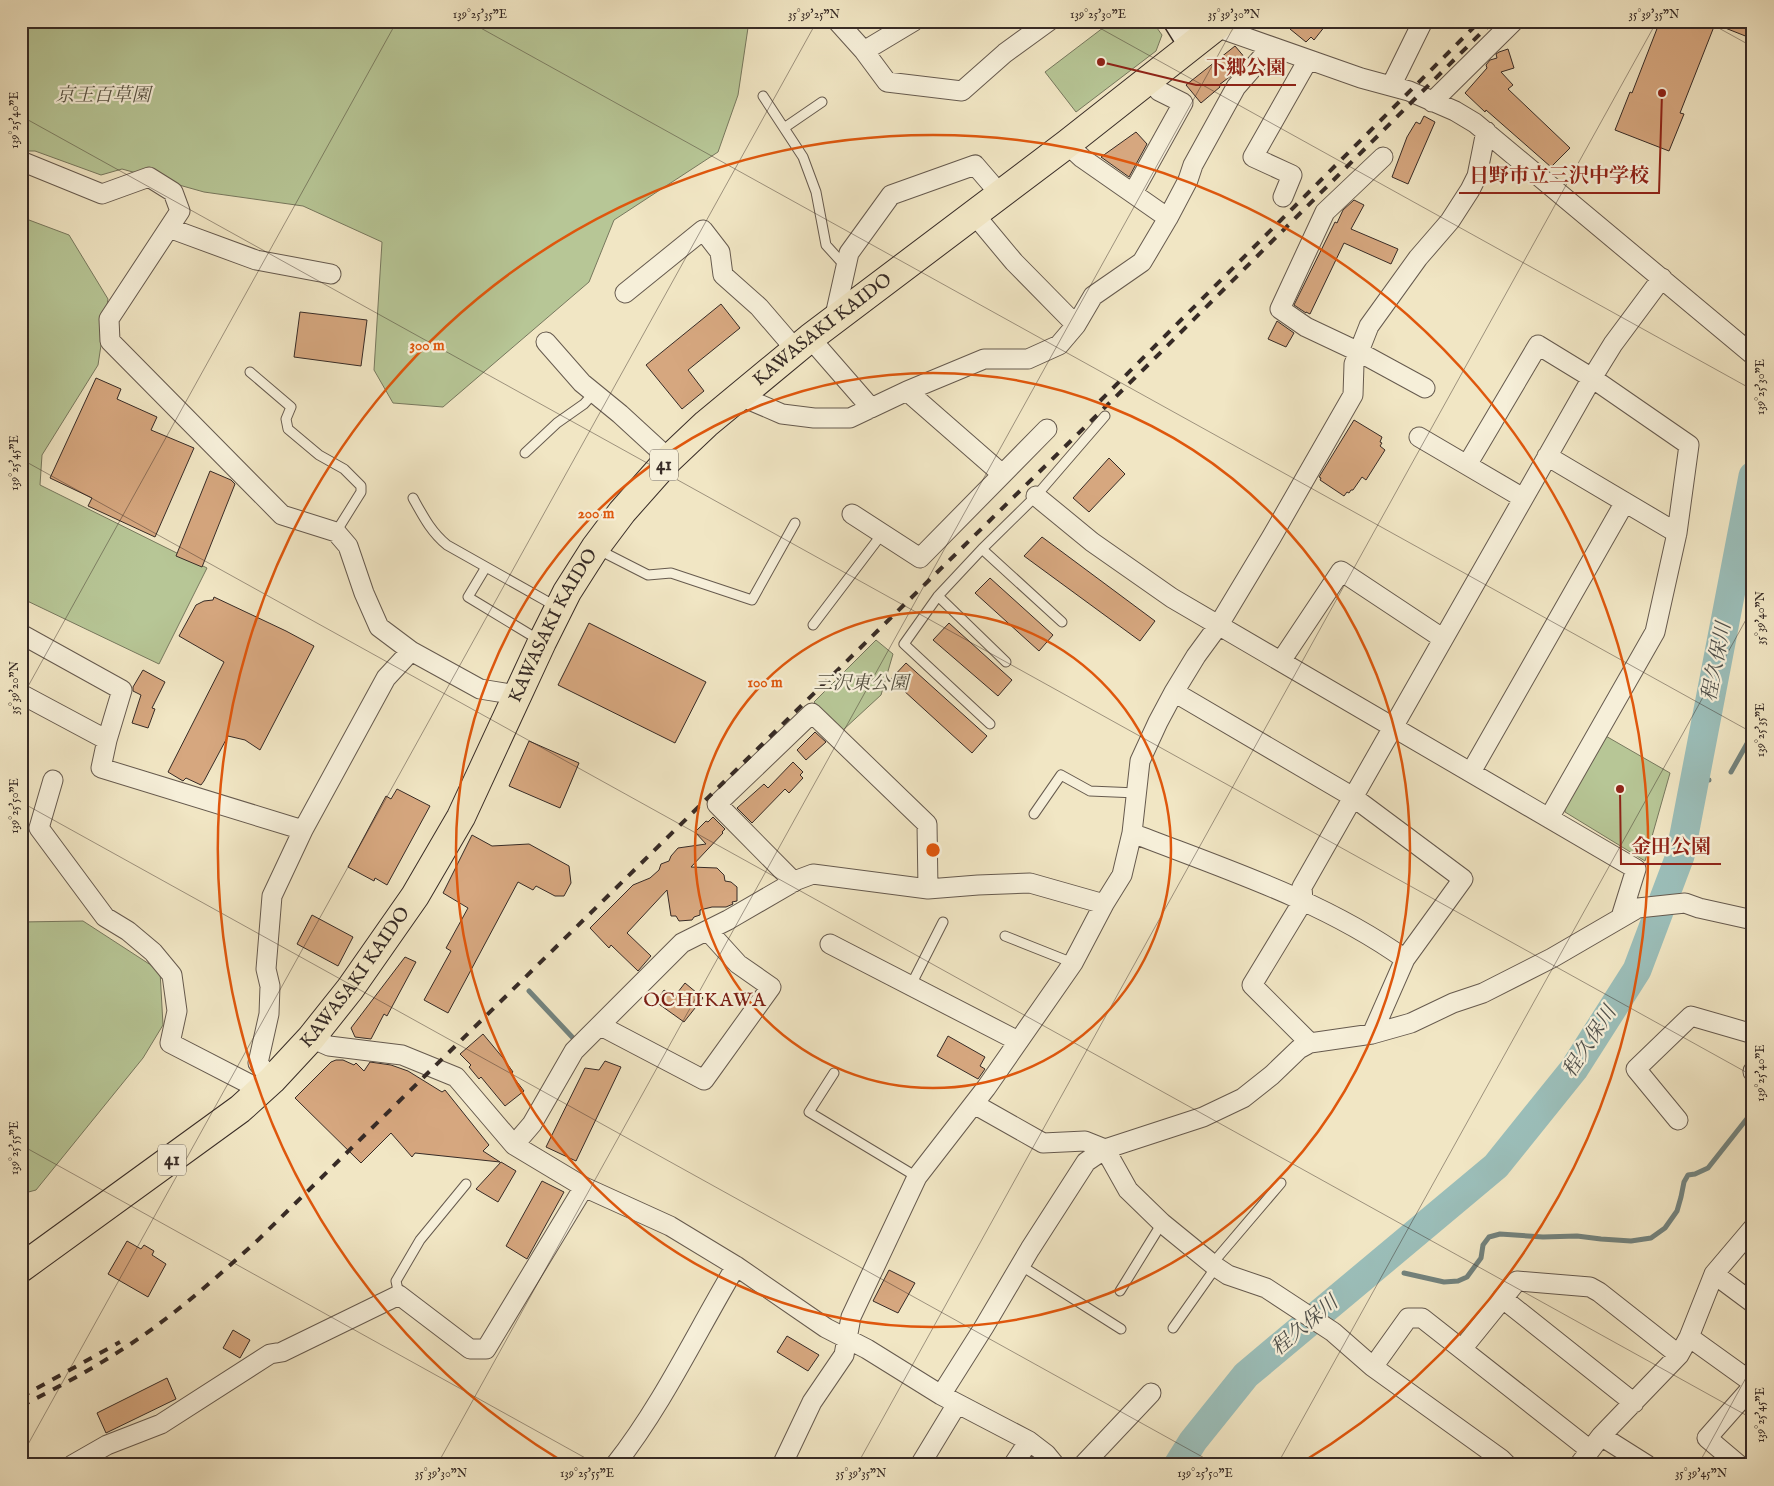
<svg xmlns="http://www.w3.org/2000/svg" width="1774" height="1486" viewBox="0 0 1774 1486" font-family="'IM FELL English','Noto Serif JP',serif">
  <rect width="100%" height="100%" fill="#f1e6c4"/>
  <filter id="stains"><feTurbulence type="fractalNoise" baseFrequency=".004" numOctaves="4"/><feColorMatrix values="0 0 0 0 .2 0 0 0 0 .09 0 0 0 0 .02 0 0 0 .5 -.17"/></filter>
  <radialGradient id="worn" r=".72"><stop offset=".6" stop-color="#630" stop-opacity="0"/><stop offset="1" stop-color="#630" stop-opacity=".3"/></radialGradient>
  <path fill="#b7c696" stroke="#77785e" d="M 21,21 L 749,21 L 738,95 L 718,152 L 614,220 L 589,282 L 443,407 L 393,403 L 374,370 L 382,242 L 303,206 L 204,192 L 122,169 L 101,175 L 35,151 L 21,151 Z
    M 1112,21 L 1152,21 L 1162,35 L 1156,51 L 1076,112 L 1045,72 Z
    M 21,217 L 69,235 L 108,299 L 98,365 L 42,455 L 40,485 L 207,568 L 159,664 L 21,598 Z
    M 876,640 L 893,654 L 881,695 L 843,730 L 814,702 Z
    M 1604,735 L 1670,773 L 1645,861 L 1565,812 L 1565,805 Z
    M 21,766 L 28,772 L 21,802 Z
    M 83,921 L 160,971 L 163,1025 L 143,1058 L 36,1190 L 21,1194 L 21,922 Z"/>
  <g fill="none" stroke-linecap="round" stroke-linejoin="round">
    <path stroke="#73837e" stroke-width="5" d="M 1731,772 L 1753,733
      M 1694,781 L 1709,780
      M 529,991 L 574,1039
      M 1393,1253 L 1398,1259
      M 1404,1273 L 1444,1282 L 1458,1281 L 1467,1277 L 1481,1258 L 1483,1245 L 1489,1237 L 1500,1234 L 1543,1237 L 1577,1236 L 1601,1239 L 1631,1241 L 1651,1238 L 1665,1228 L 1677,1211 L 1681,1197 L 1684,1182 L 1688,1175 L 1695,1174 L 1708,1168 L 1753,1111"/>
    <path stroke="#9bbeb9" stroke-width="29" d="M 1178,1465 L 1193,1441 L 1246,1375 L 1496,1166 L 1574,1069 L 1637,970 L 1680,856 L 1753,476"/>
  </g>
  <path fill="#d6a77f" stroke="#372b26" d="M 1296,21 L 1329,21 L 1314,40 L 1311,37 L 1306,42 L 1290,29 Z
    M 1660,21 L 1753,21 L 1753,39 L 1715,24 L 1680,113 L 1684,114 L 1669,151 L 1615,130 L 1630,92 L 1632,93 Z
    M 1235,46 L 1246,59 L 1230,72 L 1232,75 L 1219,85 L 1220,87 L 1201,103 L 1186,85 Z
    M 1508,49 L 1514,68 L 1501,72 L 1513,85 L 1508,89 L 1570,148 L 1551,167 L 1486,110 L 1485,112 L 1465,93 L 1487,68 L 1486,65 L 1490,60 L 1497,58 L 1496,54 L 1499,52 Z
    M 1424,116 L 1435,122 L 1408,184 L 1392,177 L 1407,137 L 1416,122 L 1420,124 Z
    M 1136,132 L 1147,144 L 1129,177 L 1101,157 Z
    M 1354,200 L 1364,205 L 1351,229 L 1398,249 L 1391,264 L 1344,243 L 1310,314 L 1306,312 L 1306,313 L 1294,305 L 1335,222 L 1337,223 L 1343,210 Z
    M 721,304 L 740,328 L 688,370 L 704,391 L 682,409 L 646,365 Z
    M 300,312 L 367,320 L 361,366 L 294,357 Z
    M 1277,321 L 1294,333 L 1286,347 L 1268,339 Z
    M 96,378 L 121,389 L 117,399 L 157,417 L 151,430 L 194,448 L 155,537 L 88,506 L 92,498 L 50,478 Z
    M 1354,420 L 1382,437 L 1380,442 L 1382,443 L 1380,446 L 1385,450 L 1366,480 L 1362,477 L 1353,490 L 1351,490 L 1349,493 L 1347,492 L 1344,496 L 1320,480 L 1321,478 L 1319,477 Z
    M 1109,458 L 1125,474 L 1089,512 L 1073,498 Z
    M 210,471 L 231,480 L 235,484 L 202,567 L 176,556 Z
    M 1042,537 L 1155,621 L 1140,641 L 1024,556 Z
    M 990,578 L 1053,635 L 1039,651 L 975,593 Z
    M 214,597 L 286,631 L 314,646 L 260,750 L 245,740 L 228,736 L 204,781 L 201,785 L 186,778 L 183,781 L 168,772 L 224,662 L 179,636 L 196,605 L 204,601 L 213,600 Z
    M 589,623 L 706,682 L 675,743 L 558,685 Z
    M 949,623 L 1012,680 L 998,696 L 933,640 Z
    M 906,663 L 987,736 L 972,753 L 891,679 Z
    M 143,670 L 165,682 L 152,708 L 155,709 L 148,728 L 132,723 L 141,695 L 133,691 L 133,687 Z
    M 815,732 L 826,742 L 806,760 L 797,750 Z
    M 529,741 L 579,763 L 560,808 L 509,786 Z
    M 793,762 L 803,772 L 800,775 L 803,778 L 789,793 L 785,789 L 752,823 L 737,808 L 764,784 L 768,788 Z
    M 397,789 L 430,806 L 387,885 L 375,878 L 374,881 L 348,867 L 386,796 L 391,799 Z
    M 713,817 L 725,829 L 722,832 L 723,833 L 691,867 L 717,868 L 724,875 L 725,881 L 731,882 L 737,887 L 737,901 L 732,902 L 733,904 L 726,907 L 712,907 L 700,910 L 700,915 L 694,917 L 692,920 L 679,921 L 676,916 L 671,916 L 667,890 L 627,933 L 651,956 L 638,971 L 611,945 L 609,948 L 590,928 L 633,885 L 650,878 L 659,870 L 661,864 L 669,861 L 671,856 L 678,848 L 706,844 L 695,832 L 706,821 L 708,822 Z
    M 472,835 L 492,846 L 529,844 L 569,866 L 571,883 L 564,896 L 555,896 L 536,886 L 533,890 L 518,882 L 448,1013 L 424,1000 L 451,951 L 446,948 L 468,908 L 443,893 Z
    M 312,915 L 353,937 L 338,966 L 297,944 Z
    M 405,957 L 416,962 L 387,1016 L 384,1014 L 371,1039 L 355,1037 L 351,1028 Z
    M 685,983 L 703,998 L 684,1022 L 656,1002 L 664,990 L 674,997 Z
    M 483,1034 L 503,1058 L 513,1072 L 511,1074 L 524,1091 L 505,1106 L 481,1077 L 479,1079 L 469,1067 L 471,1065 L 460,1054 Z
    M 948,1036 L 985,1057 L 980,1066 L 985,1069 L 978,1079 L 937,1056 Z
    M 336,1060 L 343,1060 L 354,1065 L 356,1063 L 364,1071 L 370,1062 L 391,1065 L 408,1071 L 442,1092 L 445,1090 L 489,1145 L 483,1151 L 500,1162 L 415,1153 L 412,1157 L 391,1133 L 361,1163 L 295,1098 L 331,1062 Z
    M 605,1061 L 621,1067 L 576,1161 L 546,1147 L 585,1068 L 599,1070 Z
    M 501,1162 L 516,1171 L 498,1202 L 476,1189 Z
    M 542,1181 L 564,1192 L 527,1259 L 506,1246 Z
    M 127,1241 L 141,1249 L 144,1245 L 154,1251 L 152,1255 L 166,1264 L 148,1297 L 108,1274 Z
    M 889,1270 L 915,1283 L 898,1313 L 873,1301 Z
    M 233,1330 L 250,1340 L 240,1358 L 223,1348 Z
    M 787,1336 L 819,1355 L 808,1371 L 777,1352 Z
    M 167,1378 L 176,1399 L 106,1433 L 97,1413 Z"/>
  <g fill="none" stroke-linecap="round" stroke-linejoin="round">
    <g stroke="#665a4e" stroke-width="11">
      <path id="lane" d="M 763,96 L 803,157 L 816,192 L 826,245 L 845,266
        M 784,128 L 822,102
        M 250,372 L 291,407 L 286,419 L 288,429 L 319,455 L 344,469 L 361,486 L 361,492 L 336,532
        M 525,453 L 557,423 L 584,404 L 594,393
        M 413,498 C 423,516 431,532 447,545 L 557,607
        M 597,549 L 648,575 L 671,573 L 752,600 L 795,523
        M 982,549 L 1062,622
        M 486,567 L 468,597 L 539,640
        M 938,596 L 1006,662
        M 813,625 L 882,534
        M 990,724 L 904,644 L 938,596 L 982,549 L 1036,496 L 1105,416
        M 1034,814 L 1061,775 L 1090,791 L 1137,793
        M 1005,936 L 1073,963
        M 911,985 L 943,922
        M 834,1073 L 809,1112 L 917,1177
        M 1212,1264 L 1281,1183
        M 1020,1265 L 1121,1329
        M 1120,1291 L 1162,1223
        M 399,1295 L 396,1281 L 420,1240 L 466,1184
        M 1173,1328 L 1216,1267"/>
    </g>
    <g stroke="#665a4e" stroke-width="21">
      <path id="street" d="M 837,21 L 864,51 L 887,82 L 962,91 L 1005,53 L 1049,21
        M 1216,27 L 1361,78 L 1409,91 L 1455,111 L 1475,123 L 1753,355
        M 864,51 L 914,21
        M 1391,86 L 1423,21
        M 1432,102 L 1514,21
        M 1067,144 L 1082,158 L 1168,218
        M 1383,157 L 1325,212 L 1280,309 L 1306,327 L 1359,352 L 1425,388
        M 21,161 L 102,194 L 149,177 L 173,192 L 180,211 L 109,319 L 110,341 L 282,515 L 336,532 L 348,546 L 364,593 L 379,627 L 411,651 L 480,689 L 517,695
        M 1133,193 L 1183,103 L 1159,91 L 1150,78
        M 1283,197 L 1292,175 L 1253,157 L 1308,60
        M 974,214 L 1014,262 L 1076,325
        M 169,228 L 256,260 L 331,274
        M 625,293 L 703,230 L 720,252 L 723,275 L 759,307 L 796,350
        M 834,320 L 849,253 L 891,195 L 975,165 L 1000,194
        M 810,338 L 871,408
        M 546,342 L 582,383 L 620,414 L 669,459
        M 907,391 L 984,359 L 1028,359 L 1059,345 L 1076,325 L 1093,296 L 1142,262 L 1168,218 L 1188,180 L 1193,165 L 1236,87 L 1271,47
        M 740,396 L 782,414 L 814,418 L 850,418 L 907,391 L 1002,474
        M 1419,437 L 1523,498
        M 1547,456 L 1677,533
        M 1467,465 L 1538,345 L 1592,378 L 1689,445 L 1677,533 L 1655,632 L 1549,818
        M 1036,496 L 1092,542 L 1172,598 L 1636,869 L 1621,917
        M 852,514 L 920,558 L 1047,429
        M 21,634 L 122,690 L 107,740 L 101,768 L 303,830
        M 1281,661 L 1341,571 L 1442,638
        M 1174,692 L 1353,797 L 1463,879 L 1405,959 L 1372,1034
        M 21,694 L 107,740
        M 1471,772 L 1625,502
        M 53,780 L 39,828 L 105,917 L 128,931 L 153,952 L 172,975 L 177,1011 L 170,1043 L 261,1090
        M 1132,833 C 1225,869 1324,901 1405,959
        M 794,882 L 717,804 L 812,713 L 927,824 L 928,889
        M 830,944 L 1018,1041
        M 601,1026 L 704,1080 L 771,987 L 738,964 L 708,931
        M 311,1038 L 329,1046 L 402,1055 L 456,1077 L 514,1145 L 584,1187 L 670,1226 L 736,1266 L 826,1328 L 867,1349 L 941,1395 L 1029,1441 L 1046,1454 L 1055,1465
        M 1310,1043 L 1252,985 L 1303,901 L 1302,887 L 1592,378 L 1613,344 L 1662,278
        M 1753,1071 L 1753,1072
        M 272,1080 L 258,1063 L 269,1014 L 270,986 L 266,969 L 272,896 L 303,830 L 386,678 L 411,651
        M 974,1104 L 1043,1143 L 1085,1141 L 1105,1149 L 1203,1117 L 1243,1098 L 1272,1075 L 1299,1049 L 1310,1043 L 1372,1034 L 1411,1023 L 1453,1003 L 1483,993 L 1552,958 L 1638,908 L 1685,903 L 1699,908 L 1753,920
        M 1678,1120 L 1636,1069 L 1691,1016 L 1753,1034
        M 514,1145 L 532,1124 L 574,1051 L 682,943 L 728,920 L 797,880 L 813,874 L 928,889 L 978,885 L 1030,883 L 1104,904 L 1122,875 L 1132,833 L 1140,761 L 1158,722 L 1174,692 L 1196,656 L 1218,626 L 1271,538 L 1353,395 L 1354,364 L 1369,326 L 1418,258 L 1450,221 L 1470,190 L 1477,176 L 1486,131
        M 1714,1274 L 1753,1303
        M 1502,1298 L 1634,1403
        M 1689,1337 L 1753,1383
        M 1462,1349 L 1517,1281 L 1590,1287 L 1599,1292 L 1679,1355
        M 1373,1367 L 1408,1318 L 1422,1318 L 1590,1450
        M 941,1395 L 984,1327 L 1030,1249 L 1086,1162 L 1105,1149 L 1128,1190 L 1162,1223 L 1216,1267 L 1228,1275 L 1266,1288 L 1333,1332 L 1373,1367 L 1501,1459 L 1507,1465
        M 1601,1436 L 1679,1355 L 1689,1337 L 1714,1274 L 1753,1228
        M 72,1465 L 107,1445 L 161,1424 L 270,1354 L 282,1352 L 399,1295 L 470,1349 L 486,1349 L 584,1187
        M 615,1465 C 663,1404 696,1333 736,1266
        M 782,1465 L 812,1402 L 844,1355 L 851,1317 L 917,1177 L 986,1088 L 1073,963 L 1104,904
        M 920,1465 L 957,1404
        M 1013,1465 L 1029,1441
        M 1083,1465 L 1151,1393
        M 1579,1465 L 1601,1436 L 1647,1465
        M 1739,1465 L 1707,1438 L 1753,1386"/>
    </g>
    <g stroke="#372b26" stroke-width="29">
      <path id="secondary" d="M 1177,21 L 1192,45"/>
    </g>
    <g stroke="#372b26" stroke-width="30">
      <g id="primary">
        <path id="s1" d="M 21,1268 L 240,1109 L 272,1080 L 311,1038 L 350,989 L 415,896 L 461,817 L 542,642 L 567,592 L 595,548 L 622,512 L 669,459 L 706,424 L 810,338 L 1067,144 L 1223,21"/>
      </g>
    </g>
    <use href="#lane" stroke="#f6efd9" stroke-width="9"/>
    <use href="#street" stroke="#f6efd9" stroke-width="19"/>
    <use href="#secondary" stroke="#f6efd9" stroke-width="26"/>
    <use href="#primary" stroke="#f1e6c4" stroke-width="28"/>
    <path stroke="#372b26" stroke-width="4" stroke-dasharray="9 9" stroke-linecap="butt" d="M 1100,401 L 1480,21
      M 21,1397 L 120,1342
      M 21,1406 C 53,1390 85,1373 115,1354 C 167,1322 214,1280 259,1239 L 1150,363 L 1493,21"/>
  </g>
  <path fill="none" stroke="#372b26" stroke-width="1" stroke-opacity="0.45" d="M 468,21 L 1753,733M 1087,21 L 1753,390M 1706,21 L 1753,47M 21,116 L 1753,1076M 21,459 L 1753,1419M 21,699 L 397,21M 21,802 L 1217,1465M 21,1145 L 598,1465M 21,1457 L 817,21M 437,1465 L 1237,21M 857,1465 L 1657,21M 1277,1465 L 1753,607M 1698,1465 L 1753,1365"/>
  <g fill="none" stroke="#df570d" stroke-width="2.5">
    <circle cx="933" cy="850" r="238"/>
    <circle cx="933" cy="850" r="477"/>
    <path d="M565 1463A715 715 0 1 1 1301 1463"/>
  </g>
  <g text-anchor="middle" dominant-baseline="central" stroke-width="4.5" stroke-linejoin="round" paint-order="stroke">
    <g fill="#f6efd9" stroke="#70665c" stroke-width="1">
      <rect x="650" y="449.5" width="28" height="31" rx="4"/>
      <rect x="158" y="1144.5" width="28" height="31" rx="4"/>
    </g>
    <g font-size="18" font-weight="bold" fill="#372b26">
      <text x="664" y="465">41</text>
      <text x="172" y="1160">41</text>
    </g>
    <g font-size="19" font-style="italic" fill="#575242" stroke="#f6efd9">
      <text x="103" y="96">京王百草園</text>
      <text x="861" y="684">三沢東公園</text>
    </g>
    <g font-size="19" fill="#372b26" stroke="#f6efd9">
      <text stroke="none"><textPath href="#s1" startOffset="1256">KAWASAKI KAIDO</textPath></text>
      <text stroke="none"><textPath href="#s1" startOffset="851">KAWASAKI KAIDO</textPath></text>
      <text stroke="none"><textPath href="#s1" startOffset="446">KAWASAKI KAIDO</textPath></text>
    </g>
    <g font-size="20" font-style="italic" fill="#50504b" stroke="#f6efd9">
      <text transform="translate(1717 662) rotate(-79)">程久保川</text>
      <text transform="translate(1590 1042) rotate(-57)">程久保川</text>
      <text transform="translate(1305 1326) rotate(-40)">程久保川</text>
    </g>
    <g font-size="20" letter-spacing="1" fill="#7a1f14" stroke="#f6efd9">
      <text x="705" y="1000">OCHIKAWA</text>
    </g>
  </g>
  <circle cx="933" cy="850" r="8" fill="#df570d" stroke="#f6efd9" stroke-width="2.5"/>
  <g font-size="15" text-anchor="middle" font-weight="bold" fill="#df570d" stroke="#f6efd9" stroke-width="4.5" stroke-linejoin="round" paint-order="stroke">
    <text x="427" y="350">300 m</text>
    <text x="596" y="518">200 m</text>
    <text x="765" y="687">100 m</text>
  </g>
  <path fill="none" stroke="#8f2418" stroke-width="2" d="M1101 62L1196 85H1296M1662 93L1659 193H1459M1620 789L1621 864H1721"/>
  <g fill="#8f2418" stroke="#f6efd9" stroke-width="2">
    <circle cx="1101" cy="62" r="5"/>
    <circle cx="1662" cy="93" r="5"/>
    <circle cx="1620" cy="789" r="5"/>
  </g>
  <g font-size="20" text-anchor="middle" font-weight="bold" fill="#8f2418" stroke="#f6efd9" stroke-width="4.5" stroke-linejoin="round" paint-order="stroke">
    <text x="1246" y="74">下郷公園</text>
    <text x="1559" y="182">日野市立三沢中学校</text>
    <text x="1671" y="853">金田公園</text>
  </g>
  <rect width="1774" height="1486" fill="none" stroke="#f1e6c4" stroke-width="55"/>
  <rect x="28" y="28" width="1718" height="1430" fill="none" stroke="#372b26" stroke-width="2"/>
  <g font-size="12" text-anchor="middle" fill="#372b26">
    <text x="480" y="18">139°25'35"E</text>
    <text x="814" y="18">35°39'25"N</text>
    <text x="1098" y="18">139°25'30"E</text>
    <text x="1234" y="18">35°39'30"N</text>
    <text x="1654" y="18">35°39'35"N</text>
    <text transform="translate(14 120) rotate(-90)" y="4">139°25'40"E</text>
    <text transform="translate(1760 387) rotate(-90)" y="4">139°25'30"E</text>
    <text transform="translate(14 463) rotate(-90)" y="4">139°25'45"E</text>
    <text transform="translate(1760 618) rotate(-90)" y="4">35°39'40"N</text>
    <text transform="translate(14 688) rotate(-90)" y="4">35°39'20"N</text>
    <text transform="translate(1760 730) rotate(-90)" y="4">139°25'35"E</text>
    <text transform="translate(14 806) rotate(-90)" y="4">139°25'50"E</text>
    <text transform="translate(1760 1073) rotate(-90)" y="4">139°25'40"E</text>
    <text transform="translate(14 1148) rotate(-90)" y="4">139°25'55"E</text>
    <text transform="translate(1760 1415) rotate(-90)" y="4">139°25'45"E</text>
    <text x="441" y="1477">35°39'30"N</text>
    <text x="587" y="1477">139°25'55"E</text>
    <text x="861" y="1477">35°39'35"N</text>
    <text x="1205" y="1477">139°25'50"E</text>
    <text x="1701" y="1477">35°39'45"N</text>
  </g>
  <rect width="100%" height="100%" filter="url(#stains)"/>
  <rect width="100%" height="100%" fill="url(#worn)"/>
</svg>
